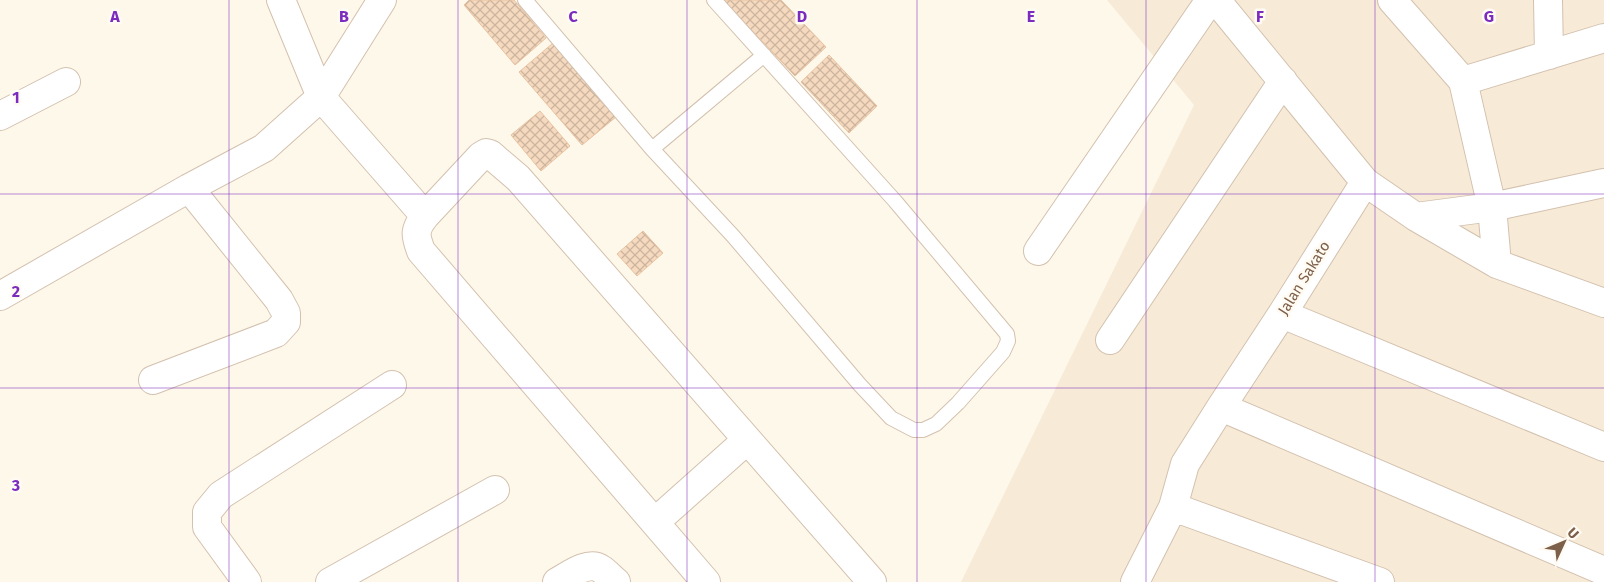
<svg xmlns="http://www.w3.org/2000/svg" width="1604" height="582" viewBox="0 0 1604 582" font-family="'Fira Sans',sans-serif">
  <defs>
    <pattern id="building-cross-hatch" width="8" height="8" patternUnits="userSpaceOnUse" patternTransform="scale(1.25)"><rect width="8" height="8" fill="#f6dac0"/><path d="M0 0l8 8M0 8l8-8" fill="none" stroke="#ccb49e"/></pattern>
  </defs>
  <rect width="100%" height="100%" fill="#fef8eb"/>
  <path fill="#f7ebd8" d="M 1107,0 L 1604,0 L 1604,582 L 961,582 L 1194,105 Z"/>
  <path fill="url(#building-cross-hatch)" stroke="#eac29f" d="M 469,0 L 514,0 L 546,38 L 515,65 L 464,5 Z
    M 723,0 L 781,0 L 826,47 L 795,76 Z
    M 553,43 L 616,117 L 582,145 L 519,72 Z
    M 829,55 L 877,106 L 849,133 L 801,82 Z
    M 540,111 L 570,146 L 541,171 L 511,135 Z
    M 643,231 L 663,253 L 637,276 L 617,254 Z"/>
  <g fill="none" stroke-linecap="round" stroke-linejoin="round">
    <g stroke="#d3c1ae" stroke-width="16">
      <path id="lane" d="M 525,0 L 652,149 L 764,55
        M 652,149 L 733,236 L 860,385 L 891,418 L 914,430 L 923,430 L 936,424 L 958,403 L 1003,352 L 1008,341 L 1007,334 L 895,201 L 714,0"/>
    </g>
    <g stroke="#d3c1ae" stroke-width="30">
      <path id="street" d="M 281,0 L 321,97 L 425,216 C 414,230 415,235 421,251 L 706,582
        M 1392,0 L 1463,81 L 1492,207 L 1497,264
        M 1548,0 L 1549,55
        M 1463,81 L 1604,38
        M 0,116 L 66,82
        M 1365,182 L 1416,217 L 1492,207 L 1604,183
        M 425,216 L 481,156 L 486,153 L 490,154 L 518,178 L 872,582
        M 1416,217 L 1497,264 L 1604,303
        M 1038,251 L 1210,0
        M 0,296 L 189,188 L 264,148 L 321,97 L 382,0
        M 1282,314 L 1604,447
        M 1110,340 L 1283,81
        M 153,380 L 276,333 L 286,322 L 286,313 L 279,300 L 189,188
        M 1221,407 L 1604,571
        M 1173,507 L 1380,582
        M 655,522 L 747,440
        M 247,582 L 207,527 L 207,512 L 221,495 L 392,385
        M 330,582 L 495,490
        M 557,582 C 568,576 588,560 601,569 C 606,572 611,578 616,582
        M 1135,582 L 1173,507 L 1185,464 L 1221,407 L 1282,314 L 1365,182 L 1216,0"/>
    </g>
    <use href="#lane" stroke="#fff" stroke-width="14"/>
    <use href="#street" stroke="#fff" stroke-width="28"/>
  </g>
  <path fill="none" stroke="#7b2cbf" stroke-width="1" stroke-opacity="0.55" d="M 229,0 L 229,582M 458,0 L 458,582M 687,0 L 687,582M 917,0 L 917,582M 1146,0 L 1146,582M 1375,0 L 1375,582M 0,194 L 1604,194M 0,388 L 1604,388"/>
  <g text-anchor="middle" dominant-baseline="central" stroke-width="5" stroke-linejoin="round" paint-order="stroke">
    <g font-size="15" fill="#7d604a" stroke="#fffbf3">
      <text transform="translate(1304 278) rotate(-58)">Jalan Sakato</text>
    </g>
  </g>
  <g font-size="16" text-anchor="middle" font-weight="bold" fill="#7b2cbf" stroke="#fffbf3" stroke-width="5" stroke-linejoin="round" paint-order="stroke">
    <text x="115" y="22">A</text>
    <text x="344" y="22">B</text>
    <text x="573" y="22">C</text>
    <text x="802" y="22">D</text>
    <text x="1031" y="22">E</text>
    <text x="1260" y="22">F</text>
    <text x="1489" y="22">G</text>
    <text x="16" y="103">1</text>
    <text x="16" y="297">2</text>
    <text x="16" y="491">3</text>
  </g>
  <g transform="translate(1564 542) rotate(46)" stroke="#fffbf3" stroke-width="4" paint-order="stroke">
  <path d="M0-4L9 19L0 12L-9 19Z" fill="#7d604a"/>
  <text y="-8" font-size="14" font-weight="bold" text-anchor="middle" fill="#7d604a">U</text>
  </g>
</svg>
